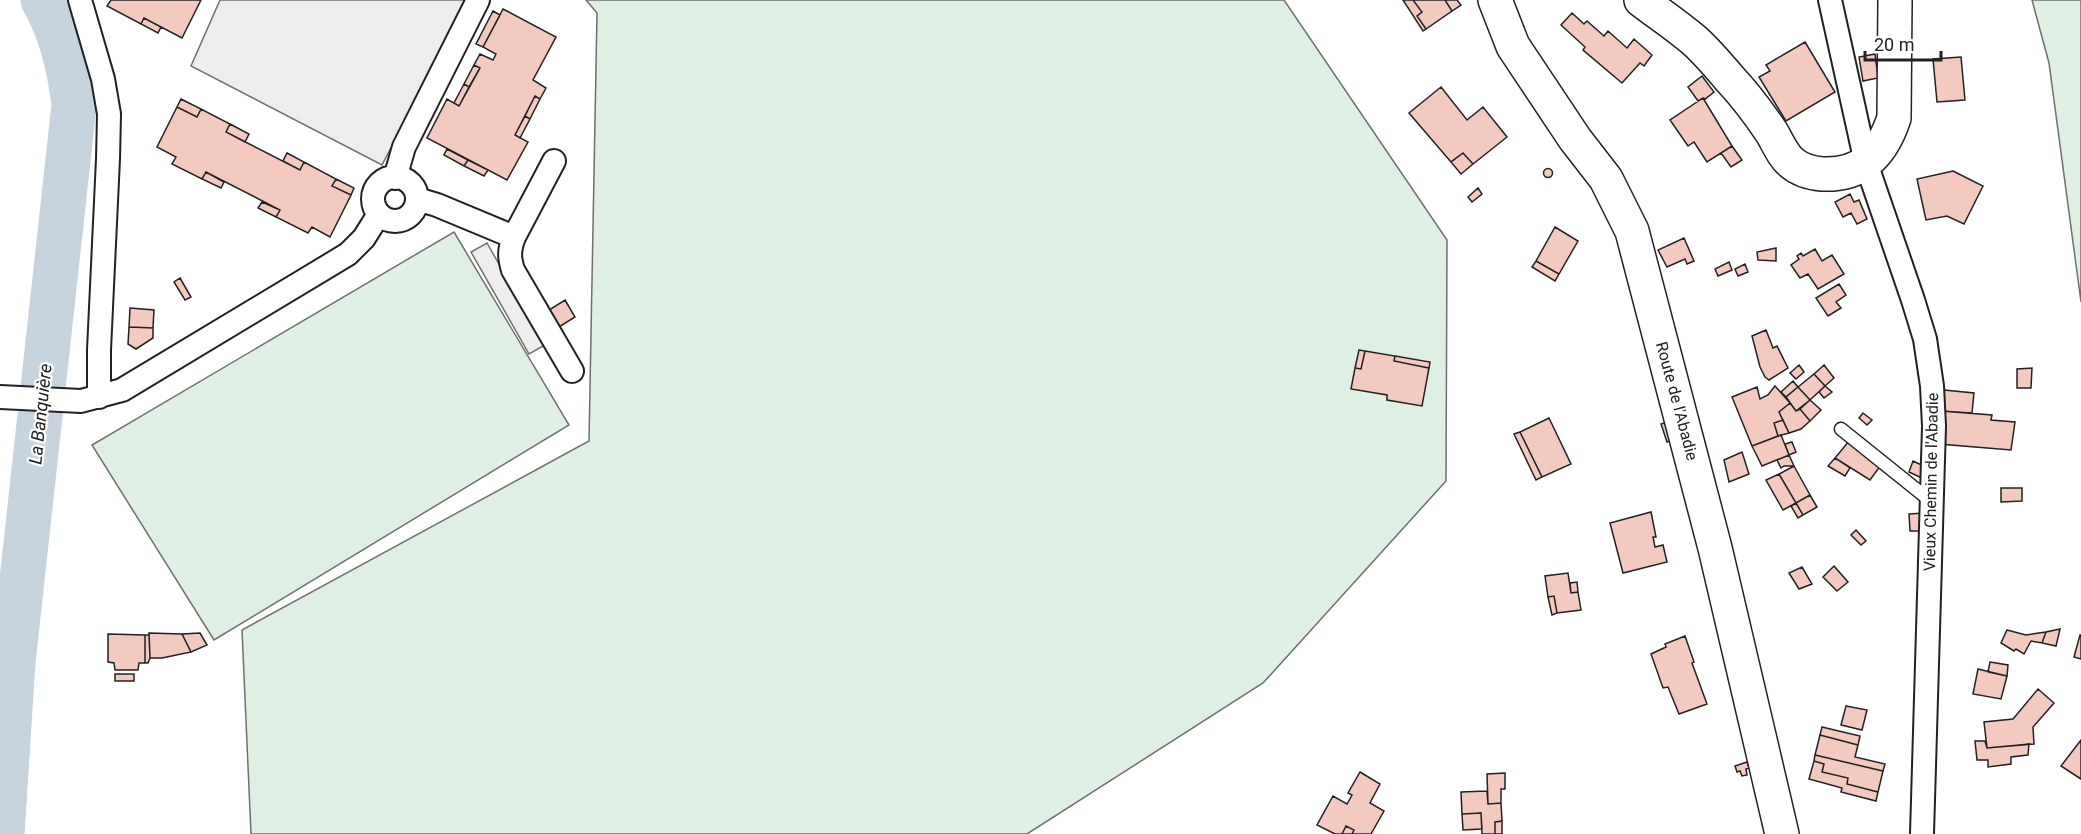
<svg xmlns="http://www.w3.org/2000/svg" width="2081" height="834" viewBox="0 0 2081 834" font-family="Roboto,sans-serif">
  <rect width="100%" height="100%" fill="#fff"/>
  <path fill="#e0efe3" stroke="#6f6f6f" stroke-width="1.5" d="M 586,0 L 1284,0 L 1447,240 L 1446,481 L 1263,683 L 1027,834 L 251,834 L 242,630 L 589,441 L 597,13 Z
    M 2032,0 L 2081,0 L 2081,302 L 2049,63 Z
    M 454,232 L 569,425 L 214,640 L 92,445 Z"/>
  <path fill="#ededed" stroke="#6f6f6f" stroke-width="1.5" d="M 220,0 L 466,0 L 467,1 L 382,165 L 191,66 Z
    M 487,243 L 545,345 L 529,354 L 471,252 Z"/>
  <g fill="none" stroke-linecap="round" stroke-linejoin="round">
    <path stroke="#c7d3dd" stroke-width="45" d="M 2,834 L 13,662 L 74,105 C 70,70 61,31 43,0"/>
  </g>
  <path fill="#f3c9c0" stroke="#222" stroke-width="1.5" d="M 111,0 L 110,0 L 201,0 L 182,38 L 144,18 L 141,24 L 107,6 Z
    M 1403,0 L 1413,0 L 1422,12 L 1417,16 L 1426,29 L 1423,31 Z
    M 1413,0 L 1445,0 L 1452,11 L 1426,29 L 1417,16 L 1422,12 Z
    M 1445,0 L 1457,0 L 1461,5 L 1452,11 Z
    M 503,9 L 556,37 L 533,80 L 546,88 L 540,99 L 535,96 L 515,135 L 528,142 L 507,180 L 427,138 L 447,99 L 459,106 L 480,68 L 474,65 L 480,54 L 493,60 L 496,54 L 483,47 Z
    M 493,11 L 500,15 L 483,47 L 476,44 Z
    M 1572,13 L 1584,24 L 1587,21 L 1604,36 L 1608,31 L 1627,48 L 1634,39 L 1652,55 L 1644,66 L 1640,63 L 1622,83 L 1583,50 L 1585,47 L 1561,25 Z
    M 144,18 L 161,27 L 158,33 L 141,24 Z
    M 1805,42 L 1835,92 L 1786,121 L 1759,77 L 1770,71 L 1766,65 Z
    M 1875,54 L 1878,78 L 1863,81 L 1859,57 Z
    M 1961,57 L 1965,100 L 1937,102 L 1933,59 Z
    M 474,65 L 480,68 L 469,87 L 464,84 Z
    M 1702,76 L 1714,92 L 1705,99 L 1703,98 L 1698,101 L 1688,87 Z
    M 464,84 L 469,87 L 459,106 L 454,103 Z
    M 1441,87 L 1467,120 L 1483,107 L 1507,137 L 1473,164 L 1463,153 L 1451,162 L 1409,113 Z
    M 535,96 L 540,99 L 530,119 L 525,116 Z
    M 1703,98 L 1732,146 L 1707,162 L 1694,142 L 1688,146 L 1670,120 Z
    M 181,99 L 201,109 L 197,117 L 177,107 Z
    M 177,107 L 197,117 L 201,109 L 230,124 L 226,132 L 300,170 L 304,162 L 336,179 L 332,186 L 351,195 L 330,237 L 312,227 L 308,233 L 276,217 L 280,210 L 206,172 L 202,179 L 172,164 L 176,157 L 157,147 Z
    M 525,116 L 530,119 L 520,138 L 515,135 Z
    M 230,124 L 249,134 L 245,142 L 226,132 Z
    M 1732,146 L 1742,160 L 1731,167 L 1721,153 Z
    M 447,149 L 468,160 L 464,166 L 444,155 Z
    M 287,153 L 304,162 L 300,170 L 283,161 Z
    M 1463,153 L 1473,164 L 1461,174 L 1451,162 Z
    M 468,160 L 488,170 L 484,176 L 464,166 Z
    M1543.5 173a4.5 4.5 0 1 1 9 0a4.5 4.5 0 1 1-9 0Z
    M 1953,171 L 1983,186 L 1964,224 L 1947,216 L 1926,220 L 1917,179 Z
    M 206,172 L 224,182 L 221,188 L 202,179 Z
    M 336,179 L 354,188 L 351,195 L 332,186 Z
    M 1478,188 L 1482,194 L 1472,202 L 1468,197 Z
    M 1850,194 L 1854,202 L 1859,200 L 1867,219 L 1857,224 L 1851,213 L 1843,217 L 1835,202 Z
    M 262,202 L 280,210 L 276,217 L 258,208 Z
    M 1555,227 L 1578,241 L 1559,274 L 1536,261 Z
    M 1684,238 L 1694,261 L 1687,264 L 1685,259 L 1667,267 L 1658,250 Z
    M 1776,248 L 1776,261 L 1758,260 L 1757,252 Z
    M 1815,249 L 1822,261 L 1832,255 L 1844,274 L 1818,289 L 1808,274 L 1800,278 L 1791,265 L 1799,259 L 1797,256 L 1801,253 L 1803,256 Z
    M 1536,261 L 1559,274 L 1555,281 L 1532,267 Z
    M 1729,262 L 1732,270 L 1718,276 L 1715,269 Z
    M 1745,264 L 1748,272 L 1738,276 L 1735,269 Z
    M 180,278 L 191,297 L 185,300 L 174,282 Z
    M 1839,284 L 1846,295 L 1836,302 L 1841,308 L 1828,316 L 1816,298 Z
    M 565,300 L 575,317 L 559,327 L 549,310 Z
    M 130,308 L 154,310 L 153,328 L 129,327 Z
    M 129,327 L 153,328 L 153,338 L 136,349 L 128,344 Z
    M 1766,330 L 1773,348 L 1777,346 L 1788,368 L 1769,380 L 1765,377 L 1760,367 L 1752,336 Z
    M 1359,350 L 1365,351 L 1361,369 L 1355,368 Z
    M 1365,351 L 1395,356 L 1394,361 L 1429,368 L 1422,406 L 1387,400 L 1387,395 L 1351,389 L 1355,368 L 1361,369 Z
    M 1395,356 L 1430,362 L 1429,368 L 1394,361 Z
    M 1799,365 L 1804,372 L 1796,379 L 1790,373 Z
    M 1824,365 L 1834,378 L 1825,386 L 1814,374 Z
    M 2032,368 L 2031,388 L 2017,388 L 2017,369 Z
    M 1814,374 L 1825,386 L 1810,400 L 1798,387 Z
    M 1793,381 L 1798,387 L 1786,397 L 1781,392 Z
    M 1775,386 L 1790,403 L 1779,412 L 1783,420 L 1774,423 L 1778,436 L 1752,446 L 1732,397 L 1757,387 L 1760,399 L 1768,395 Z
    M 1825,386 L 1832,392 L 1824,398 L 1819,392 Z
    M 1798,387 L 1810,400 L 1796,411 L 1786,397 Z
    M 1944,390 L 1974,393 L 1972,413 L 1941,411 Z
    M 1810,400 L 1821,410 L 1810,421 L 1800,409 Z
    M 1790,403 L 1796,411 L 1800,409 L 1810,421 L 1801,429 L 1789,433 L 1779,412 Z
    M 1941,411 L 1992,415 L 1991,420 L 2015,422 L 2011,450 L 1939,444 Z
    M 1863,413 L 1872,420 L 1867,425 L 1859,418 Z
    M 1549,418 L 1571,464 L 1542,477 L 1520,432 Z
    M 1783,420 L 1789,433 L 1778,436 L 1774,423 Z
    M 1671,421 L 1677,438 L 1667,442 L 1661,424 Z
    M 1520,432 L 1542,477 L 1536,480 L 1514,434 Z
    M 1781,435 L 1789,455 L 1762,466 L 1752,446 Z
    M 1849,441 L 1881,465 L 1870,480 L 1835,458 Z
    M 1792,442 L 1796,452 L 1789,455 L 1785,444 Z
    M 1742,452 L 1749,474 L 1729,482 L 1724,460 Z
    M 1789,455 L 1794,466 L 1784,466 L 1781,468 L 1777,460 Z
    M 1835,458 L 1850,468 L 1845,476 L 1828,466 Z
    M 1913,461 L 1928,468 L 1926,480 L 1909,472 Z
    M 1794,466 L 1810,495 L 1796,503 L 1779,474 Z
    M 1779,474 L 1796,503 L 1783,510 L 1766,480 Z
    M 2001,488 L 2022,488 L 2022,501 L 2001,502 Z
    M 1810,495 L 1817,507 L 1803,515 L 1796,503 Z
    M 1796,503 L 1803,515 L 1798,518 L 1791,506 Z
    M 1651,512 L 1656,537 L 1653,537 L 1655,547 L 1663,545 L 1667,562 L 1623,573 L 1610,523 Z
    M 1924,513 L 1924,531 L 1910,531 L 1909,514 Z
    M 1856,530 L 1866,541 L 1861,545 L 1851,535 Z
    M 1834,566 L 1848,582 L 1837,591 L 1823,577 Z
    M 1802,567 L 1812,584 L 1799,589 L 1789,573 Z
    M 1568,573 L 1571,593 L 1578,592 L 1581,610 L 1557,613 L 1554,596 L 1548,597 L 1545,576 Z
    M 1577,582 L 1578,592 L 1571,593 L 1570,583 Z
    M 1554,596 L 1557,613 L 1552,615 L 1548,597 Z
    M 2060,629 L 2056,646 L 2042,643 L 2046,632 Z
    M 2007,630 L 2026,635 L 2046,632 L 2042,643 L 2031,641 L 2024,654 L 2016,649 L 2014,651 L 2001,643 Z
    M 149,633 L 182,634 L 191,652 L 162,658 L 150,658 Z
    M 200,633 L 207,645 L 191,652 L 182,634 Z
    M 108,634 L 145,635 L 145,663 L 139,663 L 138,670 L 115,670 L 114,663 L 108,662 Z
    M 145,635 L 149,635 L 150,658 L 148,663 L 145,663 Z
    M 2080,635 L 2081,635 L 2081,659 L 2074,657 Z
    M 1685,636 L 1694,662 L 1692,663 L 1707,704 L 1679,714 L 1668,687 L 1663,688 L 1651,654 L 1666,647 L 1665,644 Z
    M 1990,662 L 2008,665 L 2007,676 L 1988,672 Z
    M 1978,669 L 2007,676 L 2001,699 L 1973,694 Z
    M 115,674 L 134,674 L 134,681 L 115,681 Z
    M 2038,689 L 2054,703 L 2033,727 L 2034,744 L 1987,748 L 1984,722 L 2013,719 Z
    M 1846,706 L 1867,710 L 1862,730 L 1841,725 Z
    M 1822,727 L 1860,736 L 1858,745 L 1820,735 Z
    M 1820,735 L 1858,745 L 1855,757 L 1885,764 L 1883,771 L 1815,755 Z
    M 2081,740 L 2081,779 L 2061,766 Z
    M 1975,741 L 1985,741 L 1987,748 L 2029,744 L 2028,755 L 2011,757 L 2011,764 L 1988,767 L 1988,760 L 1977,760 Z
    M 1815,755 L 1883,771 L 1878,792 L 1847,784 L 1848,778 L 1822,772 L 1824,764 L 1814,761 Z
    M 1814,761 L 1824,764 L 1822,772 L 1848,778 L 1847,784 L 1878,792 L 1876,801 L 1841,792 L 1842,788 L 1809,779 Z
    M 1747,762 L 1749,768 L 1746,769 L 1747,775 L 1742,776 L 1740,771 L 1737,772 L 1735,766 Z
    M 1360,772 L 1380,784 L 1370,803 L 1384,811 L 1371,834 L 1352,834 L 1354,830 L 1346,826 L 1342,834 L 1335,834 L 1317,825 L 1333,796 L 1347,804 L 1352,795 L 1348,793 Z
    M 1505,773 L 1505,789 L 1501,789 L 1501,803 L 1488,804 L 1487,774 Z
    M 1487,791 L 1488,804 L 1501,803 L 1502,821 L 1495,822 L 1495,834 L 1482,834 L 1481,813 L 1462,814 L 1461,792 Z
    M 1481,813 L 1482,829 L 1463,830 L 1462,814 Z
    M 1502,821 L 1502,834 L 1495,834 L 1495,822 Z
    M 1346,826 L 1354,830 L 1352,834 L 1342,834 Z"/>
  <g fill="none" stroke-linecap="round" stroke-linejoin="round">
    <g stroke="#222" stroke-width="15">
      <path id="lane" d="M 1841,429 L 1932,502"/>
    </g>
    <g stroke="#222" stroke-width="26">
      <path id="street" d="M 80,0 L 103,79 L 109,114 L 108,159 L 99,350 L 99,397
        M 1830,0 L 1866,163 L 1913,300 L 1925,339 L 1932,386 L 1934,426 L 1922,834
        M 554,161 L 514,237 C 509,250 509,257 513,270 L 572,371
        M373 199a22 22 0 1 1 44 0a22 22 0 1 1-44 0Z
        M 395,178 L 404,147 L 478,0
        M 417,199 L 437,205 L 514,237
        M 0,397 L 81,401 L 122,390 L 348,254 L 364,238 L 379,214"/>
    </g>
    <g stroke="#222" stroke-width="36">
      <path id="secondary" d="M 1495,0 L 1513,46 L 1575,139 L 1606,179 L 1632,231 L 1715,548 L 1782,834
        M 1641,0 C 1659,14 1679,27 1696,42 C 1708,53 1719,66 1730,79 C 1745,95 1760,115 1772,133 C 1778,143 1783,156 1792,163 C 1800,170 1811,173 1822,174 C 1862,176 1882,154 1894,118 L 1895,0"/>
    </g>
    <use href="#lane" stroke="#fff" stroke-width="12"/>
    <use href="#street" stroke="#fff" stroke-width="22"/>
    <use href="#secondary" stroke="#fff" stroke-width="33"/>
  </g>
  <g text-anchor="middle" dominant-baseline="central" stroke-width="4.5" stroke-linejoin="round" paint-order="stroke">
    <g font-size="16" fill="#222" stroke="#fff">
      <text transform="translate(1677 401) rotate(75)">Route de l'Abadie</text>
      <text transform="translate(1931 482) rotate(-89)">Vieux Chemin de l'Abadie</text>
    </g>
    <g font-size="18" font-style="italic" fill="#222" stroke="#fff">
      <text transform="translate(40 414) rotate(-84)">La Banquière</text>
    </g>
  </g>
  <path d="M1865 51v9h76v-9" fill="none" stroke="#222222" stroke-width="3"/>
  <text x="1874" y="51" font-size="18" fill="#222222" stroke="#ffffff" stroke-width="4.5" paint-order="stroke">20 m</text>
</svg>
